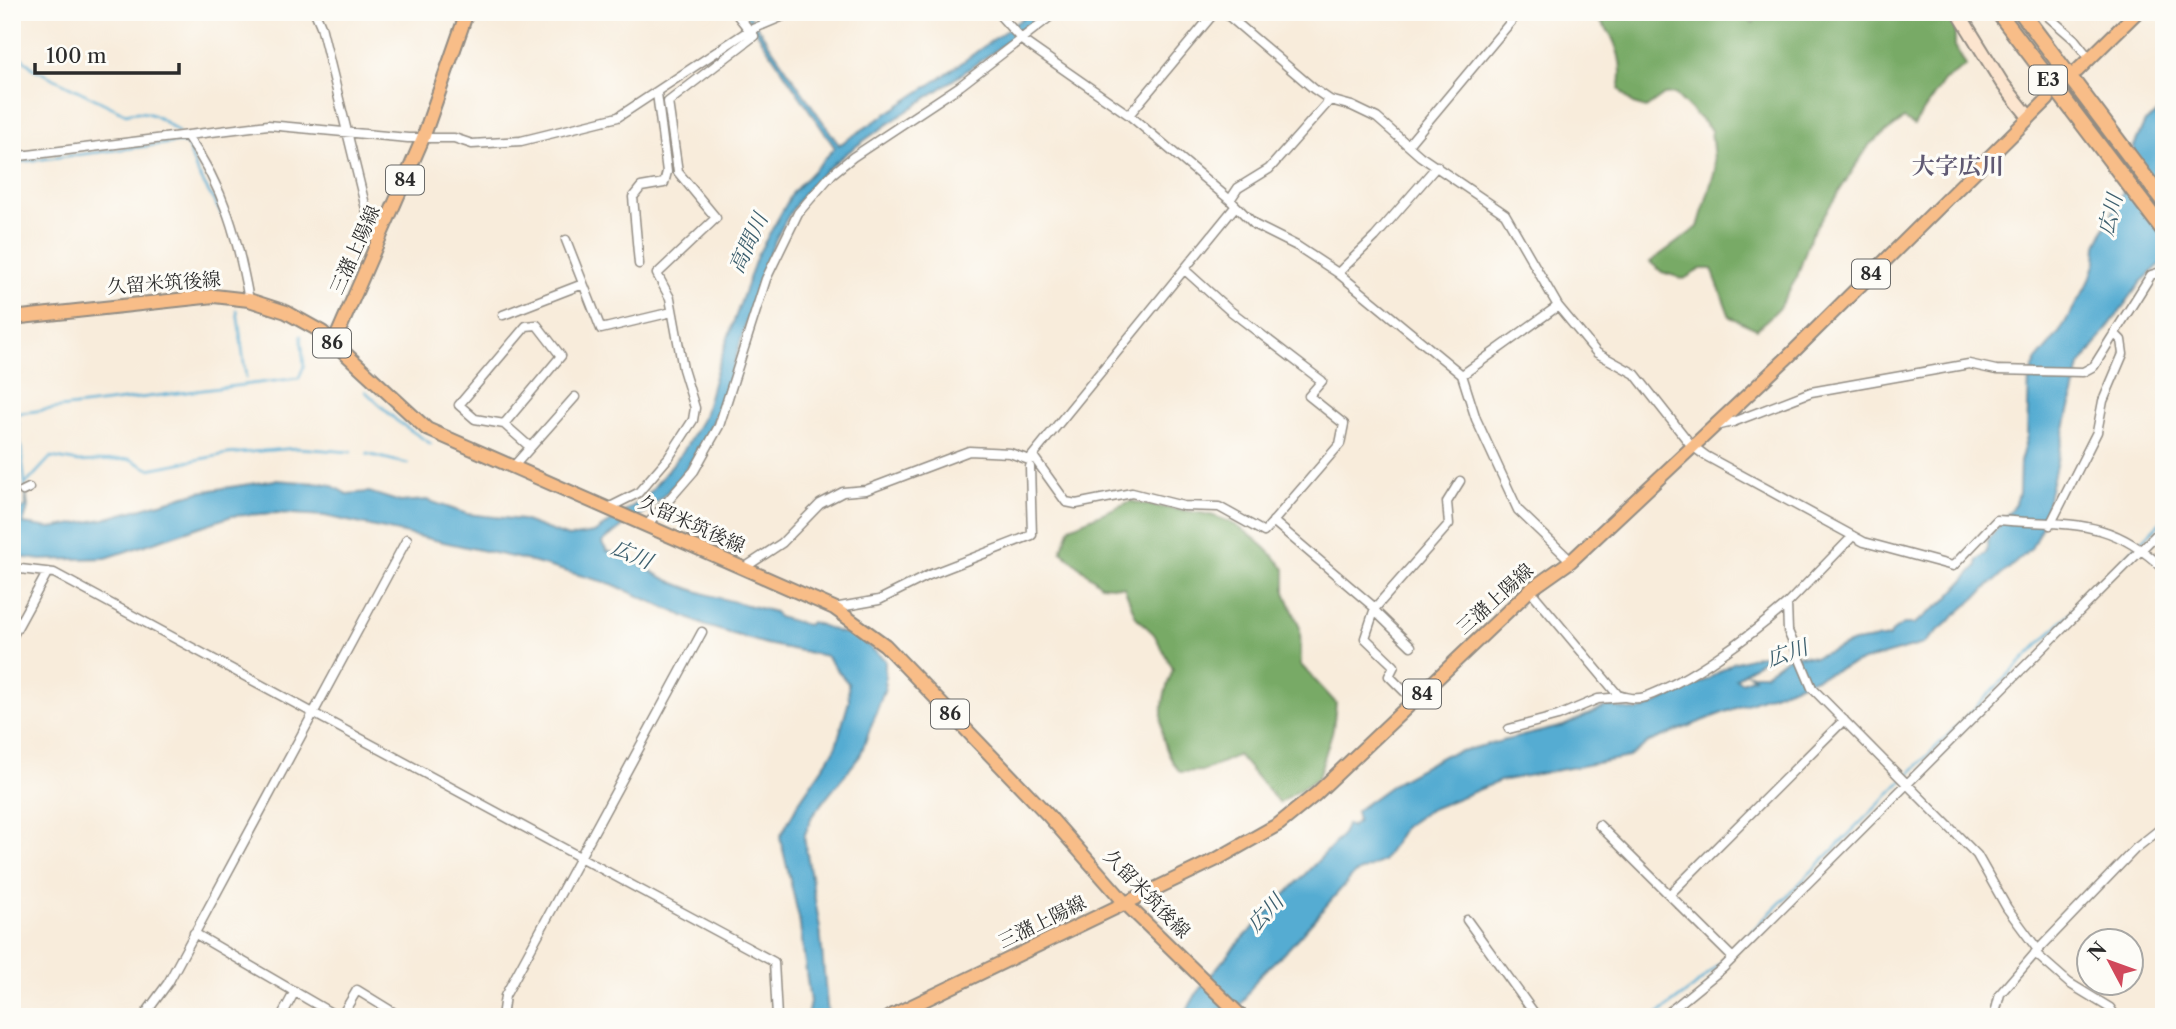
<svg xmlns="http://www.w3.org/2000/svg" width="2176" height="1029" viewBox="0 0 2176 1029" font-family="'Libre Caslon Text','Noto Serif JP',serif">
  <rect width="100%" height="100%" fill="#fdfcf7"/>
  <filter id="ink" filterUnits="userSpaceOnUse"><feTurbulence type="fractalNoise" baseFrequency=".0143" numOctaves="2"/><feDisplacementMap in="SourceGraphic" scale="14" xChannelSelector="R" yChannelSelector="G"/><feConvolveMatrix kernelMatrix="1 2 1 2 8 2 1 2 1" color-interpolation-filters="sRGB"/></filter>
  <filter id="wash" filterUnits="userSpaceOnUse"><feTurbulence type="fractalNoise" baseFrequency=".00686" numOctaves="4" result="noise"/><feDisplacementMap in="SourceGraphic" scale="28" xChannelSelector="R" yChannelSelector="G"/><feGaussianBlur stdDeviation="1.57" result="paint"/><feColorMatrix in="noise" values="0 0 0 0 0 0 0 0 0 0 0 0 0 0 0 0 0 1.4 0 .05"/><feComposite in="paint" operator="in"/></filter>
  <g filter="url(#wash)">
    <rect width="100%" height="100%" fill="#f8ecdb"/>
    <path fill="#78aa66" stroke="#526a48" stroke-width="2" d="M 1595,12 L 1743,12 L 1753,23 L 1762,12 L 1944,12 L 1955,28 L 1955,46 L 1966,66 L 1944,81 L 1914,125 L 1904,119 L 1870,144 L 1811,235 L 1797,277 L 1778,309 L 1757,329 L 1730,317 L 1712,269 L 1701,269 L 1684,279 L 1662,272 L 1650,262 L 1698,227 L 1715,170 L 1711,130 L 1675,94 L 1664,95 L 1646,108 L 1633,104 L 1619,89 C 1624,70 1620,53 1611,35 C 1606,26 1598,23 1595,12 Z
      M 1131,501 C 1156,508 1180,509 1206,514 C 1238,520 1265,545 1285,569 L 1285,592 L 1300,628 L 1301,665 L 1336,703 L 1333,729 L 1318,778 L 1279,803 L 1238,755 L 1203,771 L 1180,772 C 1154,741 1159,704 1173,669 L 1154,634 L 1136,617 L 1124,587 L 1101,585 L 1061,551 L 1070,527 Z"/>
    <path fill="#55acd2" stroke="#406c7e" stroke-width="2" d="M 743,12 L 747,12 L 839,145 L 942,77 L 1031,12 L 1045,12 C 997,52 945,85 894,120 C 856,146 817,170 792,210 C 744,285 743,374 699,449 C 685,473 667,495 644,513 C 634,520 608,535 602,543 L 607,551 C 632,557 648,571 670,581 C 704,596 740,603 775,612 L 778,617 L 807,625 L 811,622 C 824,625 840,636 853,633 L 885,660 L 885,688 L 860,756 L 812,816 L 804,837 L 820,928 L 828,1017 L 807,1017 L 810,1002 L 799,918 L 780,837 L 799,802 L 835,749 L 849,701 L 848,683 L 826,656 L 766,644 L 706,626 L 612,584 L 521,559 L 325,516 L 276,513 L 232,516 L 106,558 L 41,560 L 12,556 L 12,519 L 26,506 L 25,485 L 28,508 L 23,524 L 51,528 L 104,519 L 199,492 L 275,480 L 329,484 L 347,494 L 369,492 L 400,502 L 427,500 L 467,514 L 522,520 L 568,537 L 594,533 L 647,496 L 684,450 L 704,416 L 716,372 L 757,256 L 793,192 L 835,148 Z
      M 2164,98 L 2164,149 L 2155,167 L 2164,184 L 2164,261 L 2141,282 L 2080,366 L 2041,528 L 2031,549 L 1923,644 L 1853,664 L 1720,714 L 1649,742 L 1629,757 L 1500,781 L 1429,810 L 1404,827 L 1383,861 L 1354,874 L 1289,948 L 1259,976 L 1233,1017 L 1183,1017 L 1198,991 L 1230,952 L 1340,838 L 1347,824 L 1351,827 L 1358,821 L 1356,811 L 1399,780 L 1445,755 L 1563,726 L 1607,706 L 1636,711 L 1645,709 L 1708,679 L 1733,663 L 1760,655 L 1775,656 L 1760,661 L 1736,679 L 1741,682 L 1754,677 L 1749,674 L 1765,674 L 1792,654 L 1815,657 L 1854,642 L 1889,637 L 1894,630 L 1904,624 L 1914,624 L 1945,601 L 1977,566 L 1977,560 L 1986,553 L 1988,540 L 2016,503 L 2019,493 L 2020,462 L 2027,437 L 2029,377 L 2037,359 L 2059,333 L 2089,282 L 2096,262 L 2097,245 L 2129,179 L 2134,146 L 2145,122 L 2159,112 Z"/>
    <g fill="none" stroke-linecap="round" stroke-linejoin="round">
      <path stroke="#55acd2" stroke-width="2.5" d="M 12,49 L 34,69 L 126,114 C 146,107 163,119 178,132
        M 12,163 L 180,142 L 187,144 L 196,170 L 225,220
        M 237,310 L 246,378
        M 365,391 L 397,421 L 431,444
        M 17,413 L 25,483
        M 12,414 L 299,378 L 304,366 L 301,336
        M 367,454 L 408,464
        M 25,485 L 51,457 L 79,462 L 130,459 L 149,469 L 227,454 L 297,448 L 351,452
        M 1731,952 L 2164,519
        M 1654,1017 L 1694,987 L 1727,957"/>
    </g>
  </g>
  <g filter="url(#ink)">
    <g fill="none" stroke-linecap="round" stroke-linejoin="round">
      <g stroke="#928c83" stroke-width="11">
        <path id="street" d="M 315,12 L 321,26 L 369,221
          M 997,12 L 1023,41 L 1129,115 L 1230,200 L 1255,225 L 1297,246 L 1338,273 L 1462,375 L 1476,419 L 1518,510 L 1571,561
          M 1224,12 L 1314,89 L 1330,100 L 1352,106 L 1377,118 L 1420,156 L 1505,214 L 1558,306 L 1597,353 L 1635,374 L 1691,445 L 1706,456 L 1864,542 L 1953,566 L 1997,520 C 2069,526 2108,516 2164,569
          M 2043,12 L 2074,39 L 2089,58
          M 1129,115 L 1215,12
          M 187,136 C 224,187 238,239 249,300
          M 1408,145 L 1519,12
          M 12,157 L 268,125 L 408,138 L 454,138 L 472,144 L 521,141 L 618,117 L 748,31 L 793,12
          M 1230,200 L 1238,188 L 1269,169 L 1330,100
          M 566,240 L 601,329 L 672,312
          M 639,264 L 633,197 L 641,187 L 664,183 L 667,172 L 657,93
          M 1338,273 L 1375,237 L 1437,166
          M 503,315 L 583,284
          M 1462,375 L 1558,306
          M 504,424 L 561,356 L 537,325 L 526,326 L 459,405 L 475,419 L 504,424 L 530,447
          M 1716,426 L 1733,422 L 1811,392 L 1969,364 L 1996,370 L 2083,372 L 2094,366 L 2151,275 L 2164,271
          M 1033,456 L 1066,502 L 1076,504 L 1132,493 L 1183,506 L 1219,507 L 1264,532 L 1340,444 L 1344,424 L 1309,396 L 1322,381 L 1228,309 L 1186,271
          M 513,467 L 575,397
          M 23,491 L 29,488
          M 606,509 L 638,493 L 669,457 L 693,420 L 695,408 L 683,369 L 670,298 L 657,274 L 716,218 L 678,172 L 668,102 L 754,36 L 735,12
          M 1273,521 L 1375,608
          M 647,525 L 694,471 L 719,426 L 766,279 L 798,213 L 832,174 L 853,157 L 960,86 L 1056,12
          M 2050,525 L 2097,432 L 2103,401 L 2123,354 L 2121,340 L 2114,333
          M 1853,536 L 1787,604 L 1788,631 L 1812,688 L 1977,855 L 2007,908 L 2038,950
          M 12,568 L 54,573 L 774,962 L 777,1017
          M 744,568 L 782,543 L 820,504 L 843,492 L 866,490 L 969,451 L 1010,453 L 1029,460 L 1235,207
          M 1530,590 L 1618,695 C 1627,698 1636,700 1645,697 C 1690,681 1751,635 1787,604
          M 834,608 L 879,600 L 929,575 L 1032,535 L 1030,467
          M 1375,611 L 1411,646
          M 12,637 L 47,573
          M 1414,701 L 1389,676 L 1394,666 L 1365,638 L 1375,608 L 1449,524 L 1447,502 L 1460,481
          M 1509,729 L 1558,716 L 1598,699 L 1623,697
          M 1599,825 L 1733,958
          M 1670,894 L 1844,720
          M 1467,920 L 1537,1017
          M 194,933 L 338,1017
          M 2035,953 L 2069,983 L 2110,1008 L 2116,1017
          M 143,1017 L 168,983 L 407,539
          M 281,1017 L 295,991
          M 341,1017 L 357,990 L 401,1017
          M 435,1017 L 447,1017
          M 502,1017 L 505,996 L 702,632
          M 1663,1017 L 1723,968 L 2164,527
          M 1994,1017 L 2000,994 L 2038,950 L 2135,849 L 2164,826"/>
      </g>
      <g stroke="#928c83" stroke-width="16">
        <path id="secondary" d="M 1958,12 L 2002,83 L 2029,117"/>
      </g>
      <g stroke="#928c83" stroke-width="16">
        <path id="primary" d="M 2077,71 L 2137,12
          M 12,318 L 214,296 L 249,300 L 286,312 L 322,332 L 427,429 L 834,608 L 885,645 L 1048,815 L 1126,904 L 1242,1017
          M 333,345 L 423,138 L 467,12
          M 889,1017 L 1217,859 L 1279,824 L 1316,794 L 1530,590 L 1571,561 L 1789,356 L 2048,99"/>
      </g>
      <g stroke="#928c83" stroke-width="18">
        <path id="highway" d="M 1998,12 L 2164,231
          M 2021,12 L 2164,202"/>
      </g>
      <use href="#street" stroke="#fff" stroke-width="8"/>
      <use href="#secondary" stroke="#fce5cf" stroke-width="12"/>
      <use href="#primary" stroke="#f8bd88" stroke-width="12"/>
      <use href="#highway" stroke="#f8bd88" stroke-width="14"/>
    </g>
  </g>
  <g text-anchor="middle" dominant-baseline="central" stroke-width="6" stroke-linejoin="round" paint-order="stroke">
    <g fill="#fdfcf7" stroke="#6a6a68" stroke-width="2">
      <rect x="2029" y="65.5" width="38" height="29" rx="5"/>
      <rect x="386" y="165.5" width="38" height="29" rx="5"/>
      <rect x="1852" y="259.5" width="38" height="29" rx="5"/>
      <rect x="313" y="328.5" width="38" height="29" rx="5"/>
      <rect x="1403" y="679.5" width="38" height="29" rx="5"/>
      <rect x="931" y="699.5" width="38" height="29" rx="5"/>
    </g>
    <g font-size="18" font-weight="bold" fill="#2b2b2b">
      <text x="2048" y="80">E3</text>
      <text x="405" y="180">84</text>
      <text x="1871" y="274">84</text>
      <text x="332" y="343">86</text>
      <text x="1422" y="694">84</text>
      <text x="950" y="714">86</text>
    </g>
    <g font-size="19" fill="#2b2b2b" stroke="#fdfcf7">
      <text transform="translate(355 250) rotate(-66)">三潴上陽線</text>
      <text transform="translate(164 283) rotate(-4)">久留米筑後線</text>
      <text transform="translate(692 524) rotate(24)">久留米筑後線</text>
      <text transform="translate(1495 599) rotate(-42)">三潴上陽線</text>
      <text transform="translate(1147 894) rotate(46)">久留米筑後線</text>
      <text transform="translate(1042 922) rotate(-26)">三潴上陽線</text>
    </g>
    <g font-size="21" font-style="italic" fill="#3c5f6e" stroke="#fdfcf7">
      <text transform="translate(2110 215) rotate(-76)">広川</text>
      <text transform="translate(748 243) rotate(-65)">高間川</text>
      <text transform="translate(632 554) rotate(23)">広川</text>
      <text transform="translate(1787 653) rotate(-19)">広川</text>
      <text transform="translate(1265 913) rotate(-47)">広川</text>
    </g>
    <g font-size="23" font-weight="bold" fill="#605a73" stroke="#fdfcf7">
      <text x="1958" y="166">大字広川</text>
    </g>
  </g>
  <rect width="2176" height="1029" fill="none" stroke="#fdfcf7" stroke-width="42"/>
  <g transform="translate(2110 962) rotate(311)"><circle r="33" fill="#fdfcf7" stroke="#a9a8a5" stroke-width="2"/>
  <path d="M0-5L12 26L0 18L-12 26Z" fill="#d1495b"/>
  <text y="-10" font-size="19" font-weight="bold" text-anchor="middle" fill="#2b2b2b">N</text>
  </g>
  <path d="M35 63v10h144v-10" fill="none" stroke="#2b2b2b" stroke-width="3.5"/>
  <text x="46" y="63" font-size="21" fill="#2b2b2b" stroke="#fdfcf7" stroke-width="5" paint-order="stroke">100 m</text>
</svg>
